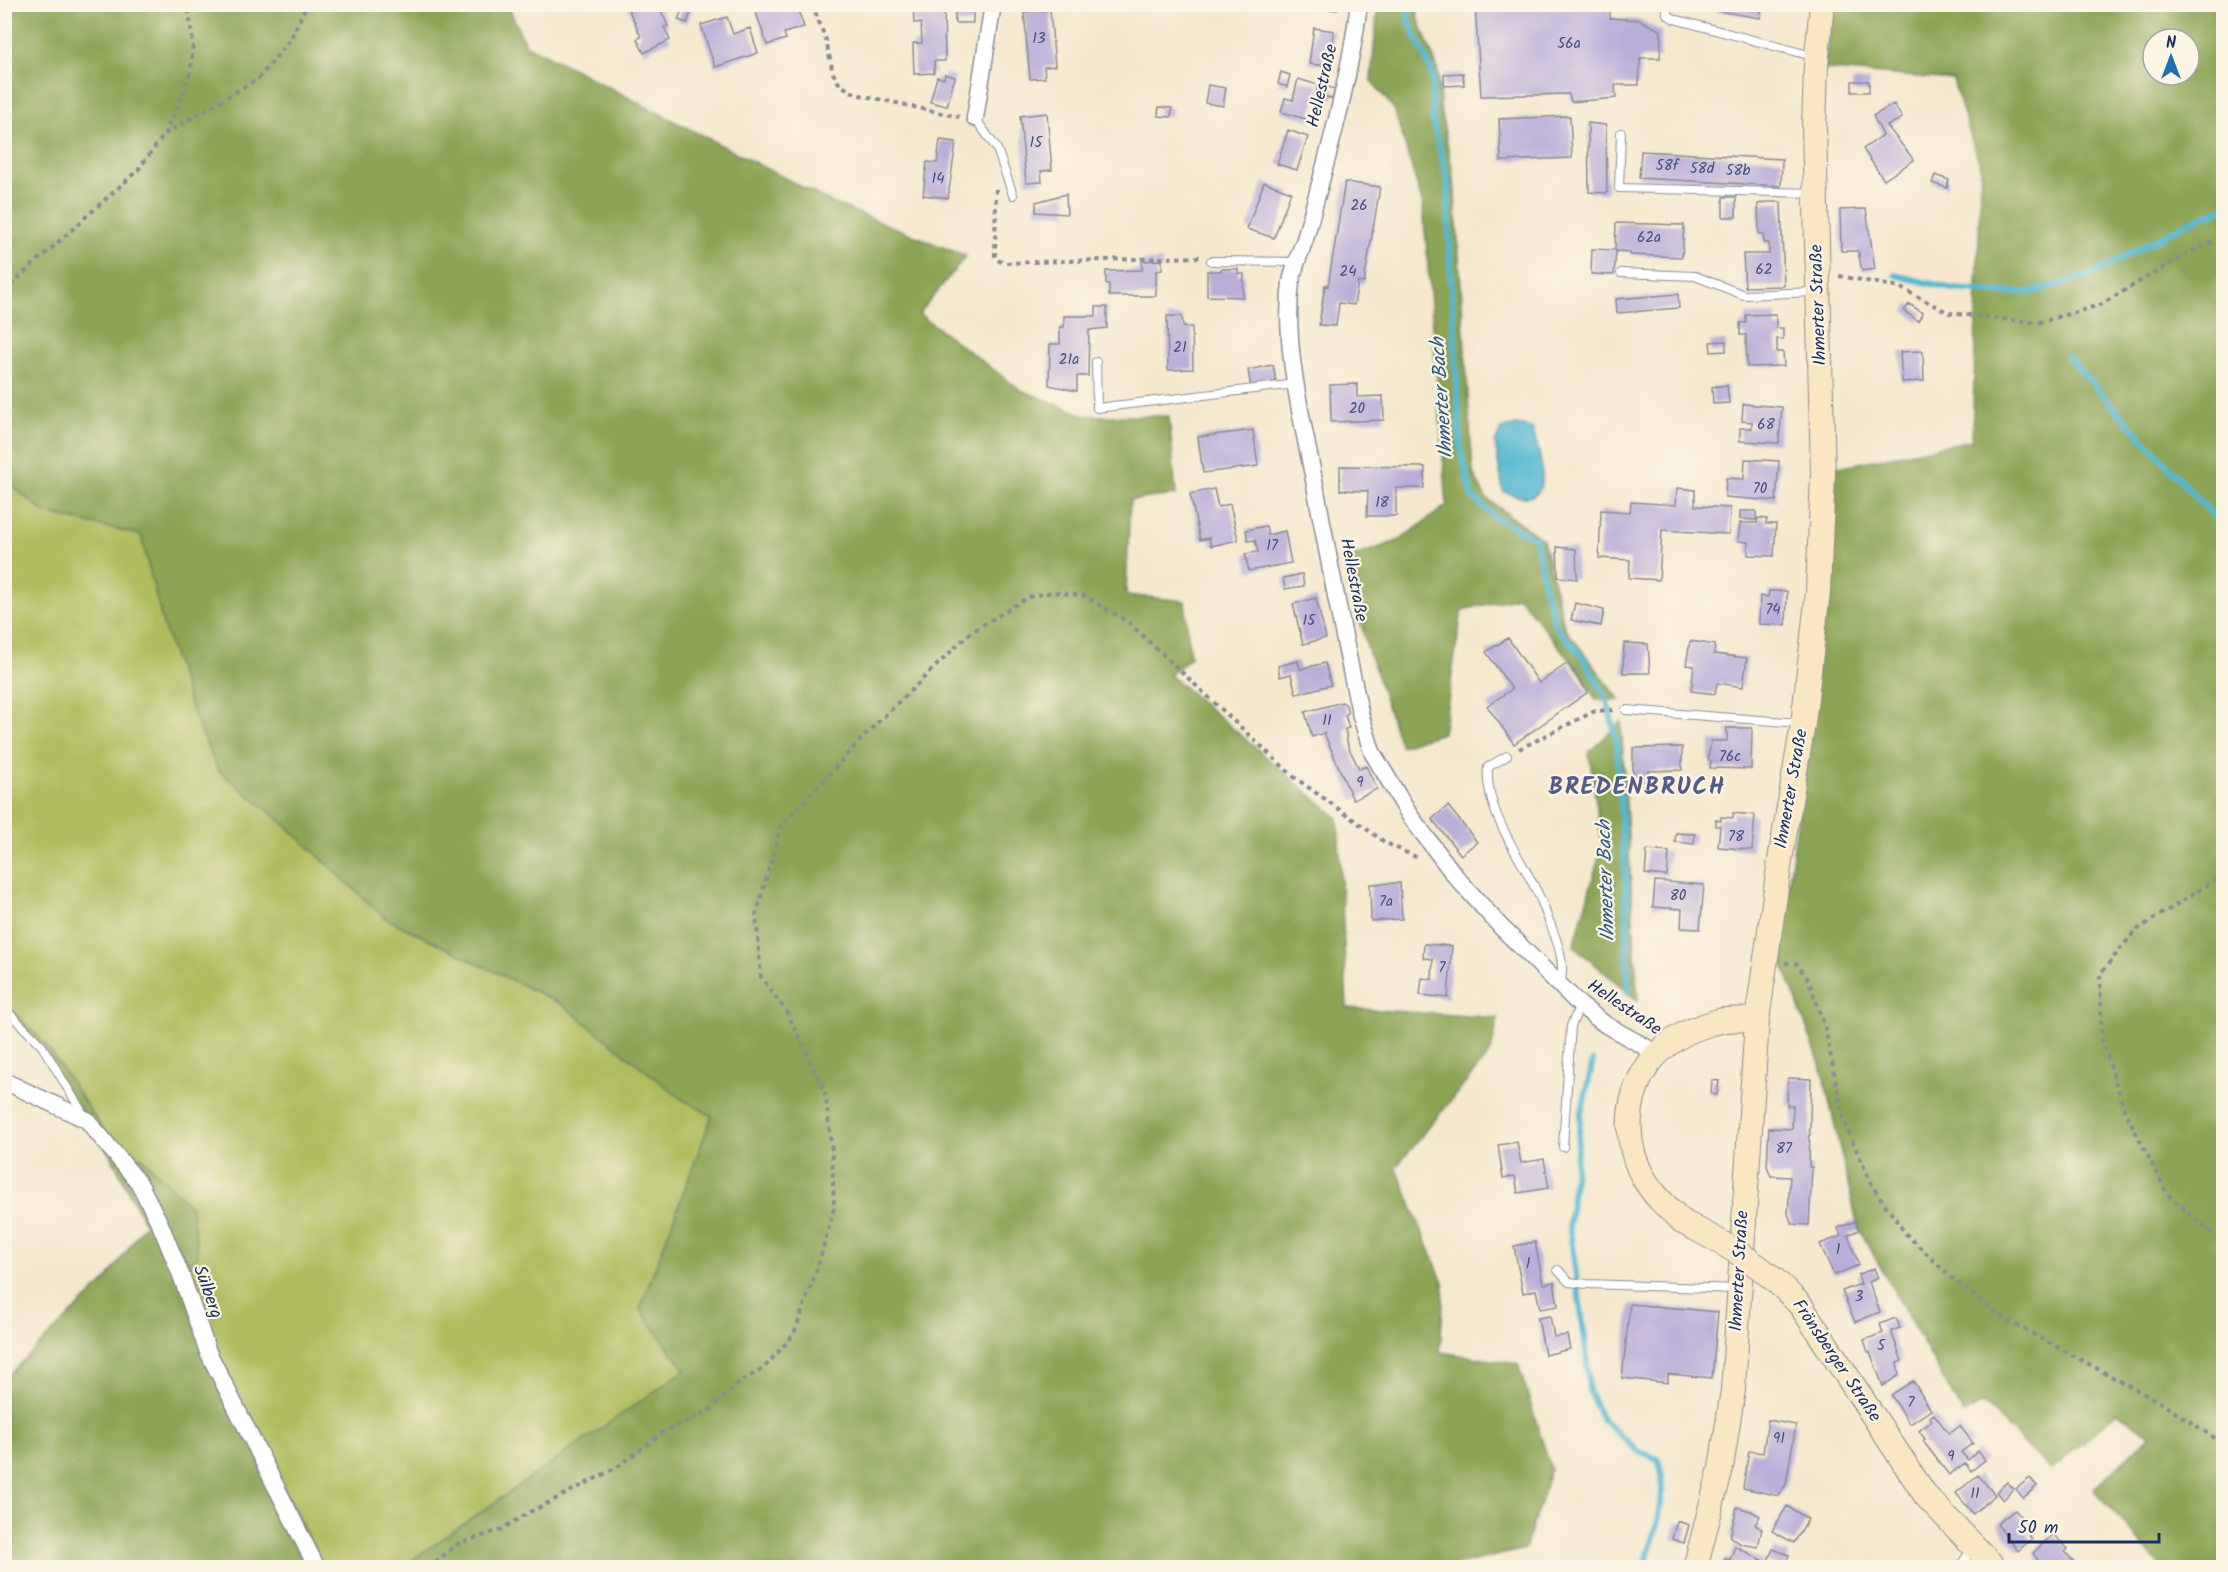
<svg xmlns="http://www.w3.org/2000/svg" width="2228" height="1572" viewBox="0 0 2228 1572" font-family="Kalam,sans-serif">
  <rect width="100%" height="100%" fill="#fcf5e5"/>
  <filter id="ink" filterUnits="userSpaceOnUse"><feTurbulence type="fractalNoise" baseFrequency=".0167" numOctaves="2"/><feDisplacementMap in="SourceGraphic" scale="12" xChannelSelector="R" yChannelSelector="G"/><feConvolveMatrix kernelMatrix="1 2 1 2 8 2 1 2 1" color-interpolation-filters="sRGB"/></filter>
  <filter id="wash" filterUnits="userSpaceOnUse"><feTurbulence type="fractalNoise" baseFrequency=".008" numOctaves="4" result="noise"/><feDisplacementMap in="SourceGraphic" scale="24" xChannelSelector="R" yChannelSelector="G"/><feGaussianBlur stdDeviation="1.35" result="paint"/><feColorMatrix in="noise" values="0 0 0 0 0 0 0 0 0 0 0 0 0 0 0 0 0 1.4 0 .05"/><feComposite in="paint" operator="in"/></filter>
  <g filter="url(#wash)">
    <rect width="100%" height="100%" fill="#f5e8ce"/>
    <path fill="#b0bc5e" stroke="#66765e" stroke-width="1.5" d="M 5,480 L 45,513 L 141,535 L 163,624 L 194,716 L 218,770 L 283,823 L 385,918 L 563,1005 L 680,1098 L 712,1116 L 640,1309 L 685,1370 L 402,1567 L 322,1567 L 122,1158 L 46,1045 L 5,1003 Z"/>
    <path fill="#8ca455" stroke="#546a5a" stroke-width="1.5" fill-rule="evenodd" d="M 4,5 L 508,5 L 525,44 L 835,204 L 966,256 L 919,314 L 1021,390 L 1086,416 L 1169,416 L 1176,495 L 1130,500 L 1126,595 L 1185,601 L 1190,658 L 1170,675 L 1338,818 L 1347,1008 L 1498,1018 L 1491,1052 L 1396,1167 L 1444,1285 L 1440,1352 L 1518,1364 L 1551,1469 L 1525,1549 L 1456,1565 L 1455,1568 L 402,1567 L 685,1370 L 640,1309 L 712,1116 L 680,1098 L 563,1005 L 385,918 L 283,823 L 218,770 L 194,716 L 163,624 L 141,535 L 45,513 L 5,480 Z
      M 1378,5 L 1420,5 L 1417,15 L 1437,67 L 1441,113 L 1454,178 L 1473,473 L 1486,498 L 1543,540 L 1565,628 L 1620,700 L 1596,700 L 1582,675 L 1519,597 L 1462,610 L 1443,733 L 1401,746 L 1368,650 L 1344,560 L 1400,540 L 1447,505 L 1423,205 L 1394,109 L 1371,80 Z
      M 1833,5 L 2223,5 L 2223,1567 L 2162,1567 L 2093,1489 L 2150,1436 L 2118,1412 L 2051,1470 L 1983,1403 L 1963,1414 L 1858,1227 L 1821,1066 L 1779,954 L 1808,744 L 1833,468 L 1972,440 L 1981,169 L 1953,80 L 1824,69 ZM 2153,39 L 2189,39 L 2189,75 L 2153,75 Z
      M 1621,722 L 1638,1001 L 1574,946 L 1602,846 L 1589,752 Z
      M 4,1003 L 46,1045 L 122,1158 L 142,1157 L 192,1208 L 198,1256 L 182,1269 L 211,1348 L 322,1567 L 5,1567 L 5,1378 L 107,1279 L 145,1224 L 112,1158 L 39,1048 L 5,1015 Z"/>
    <path fill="#52b8d1" stroke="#367498" stroke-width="1.5" d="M 1516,425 L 1532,428 C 1541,458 1559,516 1503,491 L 1495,443 L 1501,429 Z"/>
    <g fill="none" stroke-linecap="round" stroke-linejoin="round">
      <path stroke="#52b8d1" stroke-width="6" d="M 1411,4 L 1408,20 L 1432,72 L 1433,122 L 1448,182 L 1450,260 L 1461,452 L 1472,496 L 1494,517 L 1536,539 L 1545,589 L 1556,627 L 1583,657 L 1606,697 L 1617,742 L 1626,887 L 1628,992
        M 1895,275 L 1953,289 L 2012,293 L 2032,292 L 2090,275 L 2189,222 L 2224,208
        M 2068,357 L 2224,527
        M 1593,1061 L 1581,1115 L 1569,1224 L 1585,1340 L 1589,1391 L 1602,1419 L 1638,1451 L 1658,1459 C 1670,1491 1655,1537 1643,1568"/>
    </g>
    <g id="blocks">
      <path fill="#baadd8" d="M 635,4 L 658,4 L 668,26 L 664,27 L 670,40 L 644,53 L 637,39 L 641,37 L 628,8 Z
        M 684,4 L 694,4 L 687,23 L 678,20 Z
        M 762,4 L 786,4 L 788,10 L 797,7 L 804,27 L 784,33 L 786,39 L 767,45 L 756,12 L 764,10 Z
        M 913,4 L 944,4 L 945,61 L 934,61 L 934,73 L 914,74 L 913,43 L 922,43 L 921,23 L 914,23 Z
        M 955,4 L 973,4 L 973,23 L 955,23 Z
        M 1316,4 L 1337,4 L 1337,10 L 1315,8 Z
        M 1475,4 L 1610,4 L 1610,18 L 1640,20 L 1661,31 L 1660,58 L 1640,58 L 1639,85 L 1615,85 L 1616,98 L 1571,102 L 1569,94 L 1481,96 Z
        M 1718,5 L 1762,5 L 1760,18 L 1717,11 Z
        M 1050,10 L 1055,66 L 1044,67 L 1045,78 L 1030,79 L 1024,12 Z
        M 727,17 L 733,34 L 750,28 L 758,53 L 715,67 L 701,25 Z
        M 1314,28 L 1334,31 L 1330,66 L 1309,64 Z
        M 1281,72 L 1290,75 L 1287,87 L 1278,84 Z
        M 1463,73 L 1464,85 L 1444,86 L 1444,74 Z
        M 945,74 L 955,77 L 947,106 L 930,102 L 937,77 L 944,79 Z
        M 1298,79 L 1318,85 L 1310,120 L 1281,112 L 1285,98 L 1293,100 Z
        M 1852,81 L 1869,81 L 1869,92 L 1852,92 Z
        M 1208,85 L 1226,88 L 1223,106 L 1205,103 Z
        M 1321,85 L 1335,89 L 1332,99 L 1319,95 Z
        M 1894,104 L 1902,118 L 1887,126 L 1914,160 L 1884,180 L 1863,149 L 1883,135 L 1873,116 Z
        M 1159,107 L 1172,108 L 1171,117 L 1158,116 Z
        M 1047,113 L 1052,170 L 1041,171 L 1042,182 L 1026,183 L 1020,116 Z
        M 1570,116 L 1572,158 L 1501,161 L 1499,119 Z
        M 1588,123 L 1606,125 L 1607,193 L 1589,192 Z
        M 1288,130 L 1308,137 L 1297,170 L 1277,164 Z
        M 940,140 L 956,142 L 948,198 L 923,195 L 927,162 L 937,163 Z
        M 1641,151 L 1782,159 L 1781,186 L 1639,178 Z
        M 1935,175 L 1949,180 L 1947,188 L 1932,183 Z
        M 1264,182 L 1291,192 L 1274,238 L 1247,229 Z
        M 1345,182 L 1380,187 L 1364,283 L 1358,282 L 1354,305 L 1339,303 L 1336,326 L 1319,325 L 1325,285 L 1328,286 Z
        M 1066,194 L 1067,214 L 1036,212 L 1036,202 Z
        M 1723,197 L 1736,197 L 1736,217 L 1723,217 Z
        M 1767,202 L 1781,202 L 1784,286 L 1745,287 L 1743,254 L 1769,254 L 1769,243 L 1764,243 L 1763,234 L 1759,234 L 1758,204 Z
        M 1866,209 L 1875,269 L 1862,271 L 1858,251 L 1841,251 L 1840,210 Z
        M 1616,223 L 1684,225 L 1682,257 L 1630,255 L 1630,252 L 1616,251 L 1614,275 L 1591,274 L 1592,249 L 1615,250 Z
        M 1162,260 L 1162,270 L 1156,271 L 1156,296 L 1109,296 L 1109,284 L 1106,284 L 1106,271 L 1142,270 L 1142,261 Z
        M 1221,269 L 1238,269 L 1238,274 L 1244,274 L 1243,297 L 1207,296 L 1207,271 L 1221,271 Z
        M 1678,294 L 1679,308 L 1617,313 L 1616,299 Z
        M 1909,304 L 1923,313 L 1918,321 L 1904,311 Z
        M 1096,307 L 1107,307 L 1107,328 L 1089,330 L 1088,376 L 1077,376 L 1077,391 L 1049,385 L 1050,344 L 1060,344 L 1060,327 L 1064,327 L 1064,316 L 1096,316 Z
        M 1776,314 L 1776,328 L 1783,328 L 1783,339 L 1777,339 L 1777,352 L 1783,352 L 1784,366 L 1747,367 L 1746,335 L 1740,335 L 1740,323 L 1746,323 L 1746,315 Z
        M 1167,316 L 1182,316 L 1183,327 L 1192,327 L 1193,369 L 1168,370 Z
        M 1726,341 L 1726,351 L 1711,352 L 1710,342 Z
        M 1923,351 L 1924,381 L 1902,382 L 1900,352 Z
        M 1273,365 L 1276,382 L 1251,387 L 1248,370 Z
        M 1357,384 L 1357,397 L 1383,396 L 1384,420 L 1331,422 L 1330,385 Z
        M 1727,385 L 1729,403 L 1713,404 L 1712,387 Z
        M 1743,404 L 1782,407 L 1779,443 L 1740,441 L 1740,428 L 1752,428 L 1752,422 L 1742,421 Z
        M 1253,430 L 1258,466 L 1203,473 L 1198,437 Z
        M 1745,459 L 1779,461 L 1776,501 L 1725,497 L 1726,478 L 1744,479 Z
        M 1340,466 L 1425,467 L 1424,488 L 1396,488 L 1396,516 L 1367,516 L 1368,491 L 1340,490 Z
        M 1677,488 L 1695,490 L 1695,506 L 1730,508 L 1729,534 L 1662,530 L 1659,580 L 1629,578 L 1630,560 L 1599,558 L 1601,510 L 1630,512 L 1631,502 L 1676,505 Z
        M 1214,489 L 1218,507 L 1230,504 L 1238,540 L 1211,546 L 1209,538 L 1200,540 L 1190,494 Z
        M 1740,511 L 1756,511 L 1756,520 L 1740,519 Z
        M 1758,518 L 1767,519 L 1766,524 L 1776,524 L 1774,556 L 1748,555 L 1748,542 L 1738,541 L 1740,523 L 1757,523 Z
        M 1266,526 L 1268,535 L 1285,531 L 1291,563 L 1249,571 L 1245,554 L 1258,552 L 1255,540 L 1248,541 L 1246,530 Z
        M 1557,547 L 1576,549 L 1577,579 L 1558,577 Z
        M 1302,574 L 1304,586 L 1285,589 L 1283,578 Z
        M 1769,591 L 1787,591 L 1786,625 L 1759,624 L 1760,596 L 1768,597 Z
        M 1316,598 L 1326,638 L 1303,644 L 1293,604 Z
        M 1575,603 L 1604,610 L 1601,626 L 1571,620 Z
        M 1508,638 L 1539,683 L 1568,663 L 1588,692 L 1514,744 L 1487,706 L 1512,689 L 1486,652 Z
        M 1690,641 L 1715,645 L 1714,654 L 1747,658 L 1743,687 L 1717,683 L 1715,694 L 1691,691 L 1694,666 L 1686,665 Z
        M 1624,643 L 1648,644 L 1650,673 L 1623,673 Z
        M 1298,661 L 1300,669 L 1325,663 L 1331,685 L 1296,694 L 1291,674 L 1280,677 L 1278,666 Z
        M 1342,702 L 1346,705 L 1348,713 L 1345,715 L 1349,728 L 1345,729 L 1348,746 L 1359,769 L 1366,766 L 1377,789 L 1353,800 L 1324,733 L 1312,737 L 1305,712 Z
        M 1727,728 L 1752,728 L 1751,769 L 1710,768 L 1711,761 L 1708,759 L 1711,741 L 1727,741 Z
        M 1682,747 L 1682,770 L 1648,771 L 1648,781 L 1633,782 L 1633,748 Z
        M 1448,806 L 1477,842 L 1461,855 L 1432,819 Z
        M 1733,813 L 1755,815 L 1752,850 L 1718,847 L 1720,826 L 1716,826 L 1716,820 L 1721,821 L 1721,817 L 1733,818 Z
        M 1676,833 L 1695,834 L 1694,844 L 1675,842 Z
        M 1647,850 L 1669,852 L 1667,876 L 1645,874 Z
        M 1655,881 L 1704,885 L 1700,929 L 1681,928 L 1682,909 L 1653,907 Z
        M 1400,883 L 1402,919 L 1371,921 L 1370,884 Z
        M 1424,944 L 1452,946 L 1448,998 L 1420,995 L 1422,978 L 1432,979 L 1433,959 L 1423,958 Z
        M 1788,1078 L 1811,1079 L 1809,1167 L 1812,1167 L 1809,1225 L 1792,1224 L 1788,1214 L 1790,1177 L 1771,1176 L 1767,1166 L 1769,1128 L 1792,1129 L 1793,1106 L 1787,1106 Z
        M 1712,1080 L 1719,1081 L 1717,1095 L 1711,1094 Z
        M 1517,1142 L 1521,1163 L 1544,1159 L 1549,1188 L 1518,1193 L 1515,1176 L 1503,1178 L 1498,1145 Z
        M 1856,1221 L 1859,1230 L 1848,1235 L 1859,1265 L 1834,1275 L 1820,1244 L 1841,1236 L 1838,1228 Z
        M 1535,1242 L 1543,1284 L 1554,1282 L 1558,1306 L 1540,1309 L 1536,1290 L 1523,1293 L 1514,1246 Z
        M 1874,1268 L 1878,1278 L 1869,1282 L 1880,1312 L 1855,1322 L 1842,1291 L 1861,1284 L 1858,1275 Z
        M 1630,1304 L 1718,1312 L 1712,1378 L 1668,1374 L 1668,1383 L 1622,1378 Z
        M 1550,1316 L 1554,1337 L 1567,1335 L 1570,1349 L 1545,1355 L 1538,1318 Z
        M 1896,1318 L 1900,1328 L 1891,1331 L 1902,1361 L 1897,1363 L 1899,1375 L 1883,1386 L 1870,1352 L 1868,1352 L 1864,1340 L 1883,1333 L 1880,1324 Z
        M 1913,1381 L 1931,1410 L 1910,1424 L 1891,1395 Z
        M 1934,1414 L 1949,1434 L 1960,1426 L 1973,1443 L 1961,1452 L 1968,1460 L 1978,1451 L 1985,1460 L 1971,1471 L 1965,1463 L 1949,1475 L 1923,1441 L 1925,1439 L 1919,1431 L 1932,1421 L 1930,1417 Z
        M 1768,1420 L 1796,1425 L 1786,1484 L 1779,1496 L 1743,1488 L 1749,1451 L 1763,1453 Z
        M 1978,1475 L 1995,1495 L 1973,1514 L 1956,1493 Z
        M 2030,1478 L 2037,1486 L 2023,1498 L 2016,1489 Z
        M 2007,1482 L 2014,1489 L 2003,1500 L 1996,1492 Z
        M 1787,1506 L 1808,1519 L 1794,1543 L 1772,1531 Z
        M 1737,1507 L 1751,1511 L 1760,1516 L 1755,1525 L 1762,1529 L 1758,1547 L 1741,1544 L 1730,1537 Z
        M 2015,1510 L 2030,1528 L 2026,1532 L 2032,1539 L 2018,1551 L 1997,1524 Z
        M 1677,1521 L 1689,1525 L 1684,1543 L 1672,1539 Z
        M 2053,1534 L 2068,1549 L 2065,1552 L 2080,1568 L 2043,1568 L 2037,1561 L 2038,1560 L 2033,1553 Z
        M 1735,1546 L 1763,1561 L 1761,1568 L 1722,1568 L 1725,1558 L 1730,1560 Z
        M 1773,1549 L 1789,1555 L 1784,1568 L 1767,1563 Z"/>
    </g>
  </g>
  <g filter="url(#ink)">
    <use href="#blocks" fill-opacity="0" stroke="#888c96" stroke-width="1.5"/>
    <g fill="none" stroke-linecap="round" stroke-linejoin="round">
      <g stroke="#888c96" stroke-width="10">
        <path id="lane" d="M 1667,4 L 1667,14 L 1674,19 L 1816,57
          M 975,118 L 997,149 L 1013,195
          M 1621,133 L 1619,188 L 1815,193
          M 1211,261 L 1295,262
          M 1621,273 L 1695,276 L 1744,295 L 1815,292
          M 1096,362 L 1097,408 L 1296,384
          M 1626,710 L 1800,723
          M 1507,756 L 1488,767 C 1484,812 1522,858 1540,898 C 1544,906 1546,915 1550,923 C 1558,943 1566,964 1560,985
          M 4,1008 L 42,1046 L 85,1117
          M 1563,1147 L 1571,1026 L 1580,1005
          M 1558,1270 L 1569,1282 L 1587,1284 L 1738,1289
          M 1959,1568 L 1972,1549"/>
      </g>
      <g stroke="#888c96" stroke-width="19">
        <path id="street" d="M 1359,4 C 1351,69 1334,133 1317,195 C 1313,210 1309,224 1305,239 C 1300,253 1294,267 1291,282 C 1283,346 1302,418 1314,480 C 1329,559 1343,638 1361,716 L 1372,752 L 1387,777 L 1410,816 L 1456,877 L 1501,927 L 1580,1005 L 1606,1025 L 1656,1053
          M 975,118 L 993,4
          M 4,1081 L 87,1120 L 139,1183 L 160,1224 L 181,1275 L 208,1352 L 317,1568"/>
      </g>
      <g stroke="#888c96" stroke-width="26">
        <path id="secondary" d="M 1683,1222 C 1670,1210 1656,1198 1646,1182 C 1634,1163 1628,1139 1630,1116 C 1634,1072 1661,1040 1703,1026 C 1710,1024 1717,1021 1725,1020 C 1735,1019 1746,1020 1757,1020
          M 1801,1306 L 1926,1496 L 1995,1568
          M 1695,1568 L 1721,1468 L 1733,1390 L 1757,1020 L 1781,854 L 1803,724 L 1818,592 L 1823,474 L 1814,128 L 1816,66 L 1822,4"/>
      </g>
      <path stroke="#888c96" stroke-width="4" stroke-dasharray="4.5 4.5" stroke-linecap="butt" d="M 812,4 L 826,40 L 833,73 L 840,85 L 856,94 L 959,117
        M 165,134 L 259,78 L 290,40 L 307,4
        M 996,189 L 995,256 L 998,260 L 1003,263 L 1200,257
        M 1839,276 L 1899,287 L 1949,313 L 2037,323 L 2100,305 L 2183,256 L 2224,236
        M 4,291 L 138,170 L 164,135 L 184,91 L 191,70 L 193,43 L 188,4
        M 1519,749 L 1595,711 L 1613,710
        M 2224,874 L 2135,931 L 2100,974 L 2102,1039 L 2124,1109 L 2168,1195 L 2224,1243
        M 1785,963 L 1797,964 L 1808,979 L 1825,1027 L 1844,1122 L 1873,1187 L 1905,1233 L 1953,1279 L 2003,1318 L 2161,1403 L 2224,1444
        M 428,1568 L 458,1544 L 500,1530 L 528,1513 L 616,1468 L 662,1433 L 710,1410 L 737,1384 L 764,1368 L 794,1334 L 818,1266 L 834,1208 L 832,1151 L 825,1091 L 786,1011 L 761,977 L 756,915 L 781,826 L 868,732 L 970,633 L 1028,597 L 1053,592 L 1085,596 L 1128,622 L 1294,777 L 1386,843 L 1420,859"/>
      <use href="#lane" stroke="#fff" stroke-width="8"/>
      <use href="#street" stroke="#fff" stroke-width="16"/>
      <use href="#secondary" stroke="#f9e7c3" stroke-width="24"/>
      <g stroke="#888c96" stroke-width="26" stroke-linecap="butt">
        <path id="secondary-bridge" d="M 1683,1222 C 1731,1247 1764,1265 1801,1306"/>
      </g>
      <use href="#secondary-bridge" stroke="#f9e7c3" stroke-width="24"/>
    </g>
  </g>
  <g text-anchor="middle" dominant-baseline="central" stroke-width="4.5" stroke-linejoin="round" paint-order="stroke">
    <g font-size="15" fill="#434e7c">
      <text x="1039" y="39">13</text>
      <text x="1569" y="44">56a</text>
      <text x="1036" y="143">15</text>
      <text x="1667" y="166">58f</text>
      <text x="1702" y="169">58d</text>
      <text x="1738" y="171">58b</text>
      <text x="938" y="179">14</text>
      <text x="1359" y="206">26</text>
      <text x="1649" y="238">62a</text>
      <text x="1764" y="270">62</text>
      <text x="1348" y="272">24</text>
      <text x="1180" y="348">21</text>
      <text x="1069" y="360">21a</text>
      <text x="1357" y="409">20</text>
      <text x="1766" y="425">68</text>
      <text x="1760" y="489">70</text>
      <text x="1382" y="503">18</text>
      <text x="1272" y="546">17</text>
      <text x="1773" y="610">74</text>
      <text x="1309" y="621">15</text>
      <text x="1327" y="721">11</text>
      <text x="1730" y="757">76c</text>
      <text x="1360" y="783">9</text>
      <text x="1736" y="837">78</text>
      <text x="1678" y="896">80</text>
      <text x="1386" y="902">7a</text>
      <text x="1442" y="968">7</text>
      <text x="1784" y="1149">87</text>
      <text x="1838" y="1250">1</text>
      <text x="1528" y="1264">1</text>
      <text x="1859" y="1297">3</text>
      <text x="1881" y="1346">5</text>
      <text x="1911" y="1403">7</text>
      <text x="1779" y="1439">91</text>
      <text x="1951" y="1457">9</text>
      <text x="1975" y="1494">11</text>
    </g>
    <g font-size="18" fill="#1b2f5e" stroke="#fcf5e5">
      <text transform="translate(1323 86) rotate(-77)">Hellestraße</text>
      <text transform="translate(1819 305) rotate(-92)">Ihmerter Straße</text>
      <text transform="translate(1353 580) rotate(79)">Hellestraße</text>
      <text transform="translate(1792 789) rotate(-80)">Ihmerter Straße</text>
      <text transform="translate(1624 1008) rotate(34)">Hellestraße</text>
      <text transform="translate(1740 1271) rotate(-87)">Ihmerter Straße</text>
      <text transform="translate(207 1292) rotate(70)">Sülberg</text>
      <text transform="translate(1836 1361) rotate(56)">Frönsberger Straße</text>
    </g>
    <g font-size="20" font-style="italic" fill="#2c5880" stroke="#fcf5e5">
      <text transform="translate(1443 398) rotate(-94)">Ihmerter Bach</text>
      <text transform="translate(1607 881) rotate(-92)">Ihmerter Bach</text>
    </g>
    <g font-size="24" font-weight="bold" letter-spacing="1.5" fill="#535b89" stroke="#fcf5e5">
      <text x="1637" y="787">BREDENBRUCH</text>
    </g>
  </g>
  <rect width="2228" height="1572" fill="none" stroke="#fcf5e5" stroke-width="24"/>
  <g transform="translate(2171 57)"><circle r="28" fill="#fcf5e5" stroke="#a2a6af" stroke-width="1.5"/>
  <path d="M0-4.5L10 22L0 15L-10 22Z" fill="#1f6fb2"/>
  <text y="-9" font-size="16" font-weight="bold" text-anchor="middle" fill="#1b2f5e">N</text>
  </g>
  <path d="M2009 1533v9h150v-9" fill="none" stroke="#1b2f5e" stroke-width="3"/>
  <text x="2018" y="1533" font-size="18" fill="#1b2f5e" stroke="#fcf5e5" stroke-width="4.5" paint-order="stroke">50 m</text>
</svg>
